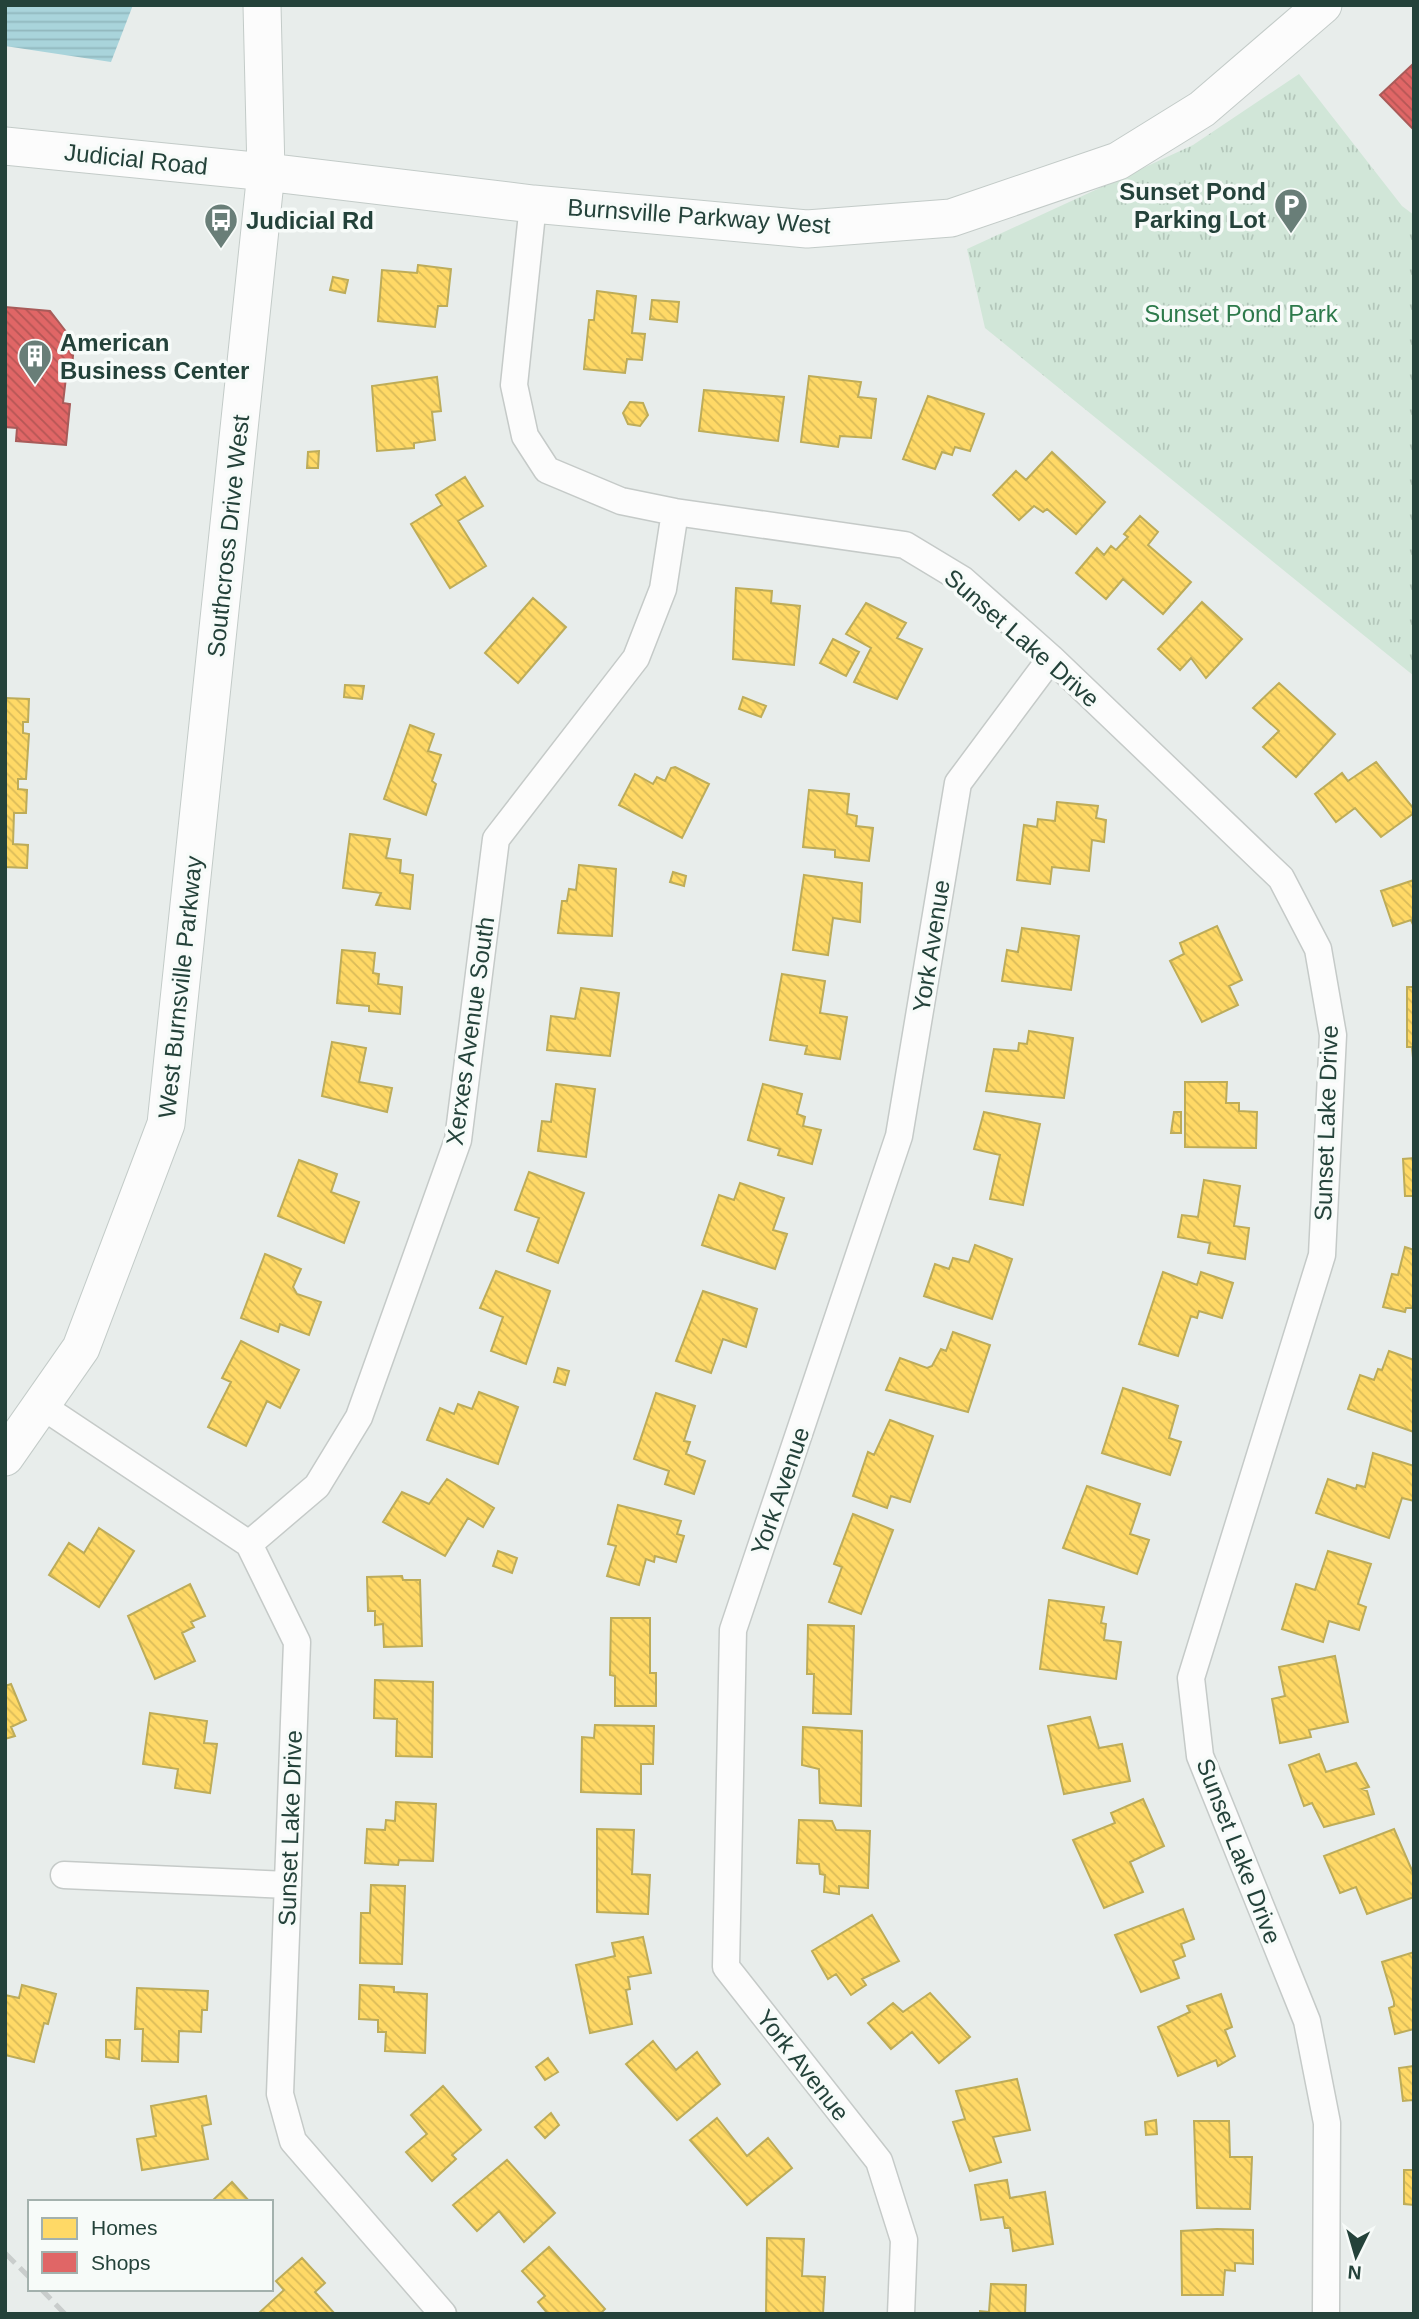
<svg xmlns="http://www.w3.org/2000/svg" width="1419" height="2319" viewBox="0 0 1419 2319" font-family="Helvetica,sans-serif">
  <defs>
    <pattern id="park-tufts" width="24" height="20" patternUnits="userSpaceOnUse" patternTransform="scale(1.75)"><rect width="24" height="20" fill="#d1e6d8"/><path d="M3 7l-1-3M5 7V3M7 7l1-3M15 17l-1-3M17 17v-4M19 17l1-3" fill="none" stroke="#b3c6ba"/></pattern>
    <pattern id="water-rules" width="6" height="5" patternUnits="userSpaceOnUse" patternTransform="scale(1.75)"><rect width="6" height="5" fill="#a9d4db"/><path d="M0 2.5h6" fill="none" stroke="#91b7bd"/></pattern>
    <pattern id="homes-back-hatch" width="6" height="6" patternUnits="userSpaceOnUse" patternTransform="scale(1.75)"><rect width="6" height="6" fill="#ffd966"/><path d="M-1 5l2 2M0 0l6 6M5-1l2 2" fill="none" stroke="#dabb59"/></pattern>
    <pattern id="shops-back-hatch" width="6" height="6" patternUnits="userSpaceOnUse" patternTransform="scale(1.75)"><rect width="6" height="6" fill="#e06666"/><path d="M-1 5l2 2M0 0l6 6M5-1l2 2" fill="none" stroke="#b55655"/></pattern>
  </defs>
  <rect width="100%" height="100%" fill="#e8edeb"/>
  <path fill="url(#park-tufts)" d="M 1299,74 L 1402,206 L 1414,215 L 1414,676 L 985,328 L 967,249 L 1193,145 Z"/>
  <path fill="url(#water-rules)" d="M 5,5 L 133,5 L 111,62 L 5,46 Z"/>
  <path fill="url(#homes-back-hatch)" stroke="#bdac59" stroke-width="2" d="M 418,265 L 451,269 L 447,306 L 438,306 L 435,327 L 378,321 L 382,270 L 417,273 Z
    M 333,277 L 348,280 L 345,293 L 330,290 Z
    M 597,291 L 636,296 L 632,333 L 645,334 L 642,360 L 627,359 L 625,373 L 584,369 L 589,320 L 594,320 Z
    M 652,300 L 679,302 L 677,322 L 650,319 Z
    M 809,376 L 861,382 L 858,397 L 876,399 L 871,438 L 840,436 L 838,447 L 801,442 Z
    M 437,377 L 441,411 L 432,412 L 435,440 L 414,443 L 414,448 L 377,451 L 372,386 Z
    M 704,390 L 784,397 L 778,441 L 699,431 Z
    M 928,396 L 984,414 L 970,451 L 955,447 L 952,455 L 942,452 L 935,469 L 903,459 Z
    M 630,402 L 643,403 L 648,415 L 640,426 L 628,424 L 623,413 Z
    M 319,451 L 318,468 L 307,468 L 308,452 Z
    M 1052,452 L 1105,502 L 1076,534 L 1047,509 L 1043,512 L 1034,506 L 1019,520 L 993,495 L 1016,471 L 1026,480 Z
    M 465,477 L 483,506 L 458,521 L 486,566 L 450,588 L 411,524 L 442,505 L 436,495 Z
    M 1140,516 L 1158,532 L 1148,545 L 1191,582 L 1163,614 L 1123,579 L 1106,599 L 1076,573 L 1097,548 L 1104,555 L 1111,546 L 1116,550 L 1128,537 L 1124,534 Z
    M 736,588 L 772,591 L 771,603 L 800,606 L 794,665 L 733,659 Z
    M 533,598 L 566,627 L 518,683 L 485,653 Z
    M 1202,602 L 1242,639 L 1206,678 L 1191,658 L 1180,670 L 1158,649 Z
    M 866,603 L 906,623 L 897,638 L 922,649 L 897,699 L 854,682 L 871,648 L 846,634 Z
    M 833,639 L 859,652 L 846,676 L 820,663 Z
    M 1279,683 L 1335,734 L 1296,777 L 1263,747 L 1279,731 L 1253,708 Z
    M 345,685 L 364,686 L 362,699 L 344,697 Z
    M 743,697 L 766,706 L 761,717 L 739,709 Z
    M 5,698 L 29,699 L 28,722 L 23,722 L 23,733 L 29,734 L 26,779 L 18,779 L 18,789 L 27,790 L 26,813 L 14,813 L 13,844 L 28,845 L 27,868 L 5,867 Z
    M 410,725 L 434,734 L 428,751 L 441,755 L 432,781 L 436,784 L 426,815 L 384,799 Z
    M 1376,762 L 1414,809 L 1414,813 L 1381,837 L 1355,808 L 1336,822 L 1315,794 L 1342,773 L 1348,781 Z
    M 675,767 L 709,784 L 682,838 L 619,805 L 635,774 L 653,784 L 657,777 L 665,781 L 671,768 Z
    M 809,790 L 849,794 L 847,814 L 857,816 L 856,826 L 873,828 L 869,861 L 835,857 L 835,850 L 803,847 Z
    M 1057,802 L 1098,806 L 1096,818 L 1106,820 L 1104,842 L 1092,840 L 1089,871 L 1052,867 L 1050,884 L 1017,880 L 1024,825 L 1037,827 L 1038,819 L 1055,821 Z
    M 350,834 L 390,839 L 386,858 L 401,860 L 400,873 L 413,875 L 410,909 L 376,905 L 381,893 L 343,888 Z
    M 579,865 L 616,869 L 612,936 L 558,933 L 562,901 L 567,901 L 569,889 L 576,890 Z
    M 673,872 L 686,876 L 684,886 L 670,882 Z
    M 804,875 L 862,883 L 860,922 L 833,918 L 828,955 L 793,950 Z
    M 1414,880 L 1414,927 L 1411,920 L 1393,926 L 1381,891 Z
    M 1217,926 L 1242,980 L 1229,986 L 1238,1005 L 1202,1022 L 1170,961 L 1184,954 L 1180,943 Z
    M 1022,928 L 1079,936 L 1071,990 L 1002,981 L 1007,950 L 1018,952 Z
    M 342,950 L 375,953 L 373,973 L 379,974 L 378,984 L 402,987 L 400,1014 L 369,1011 L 369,1006 L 337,1003 Z
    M 782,974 L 825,981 L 820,1013 L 847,1017 L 840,1059 L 805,1054 L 807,1046 L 770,1040 Z
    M 1407,987 L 1414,987 L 1414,1069 L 1412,1047 L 1407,1047 Z
    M 581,988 L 619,993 L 610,1056 L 547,1050 L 551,1016 L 575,1019 Z
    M 1029,1031 L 1073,1038 L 1064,1098 L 986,1091 L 994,1049 L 1018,1051 L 1019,1043 L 1027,1044 Z
    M 332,1042 L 366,1048 L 359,1082 L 392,1088 L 387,1112 L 322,1096 Z
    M 1185,1082 L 1227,1082 L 1226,1103 L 1239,1103 L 1239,1111 L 1257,1112 L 1256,1148 L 1185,1147 Z
    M 556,1084 L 595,1089 L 586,1157 L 538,1151 L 542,1121 L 551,1122 Z
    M 763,1084 L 802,1094 L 797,1114 L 805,1117 L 803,1126 L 821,1130 L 812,1164 L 778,1155 L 780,1149 L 748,1140 Z
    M 984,1112 L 1040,1124 L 1023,1205 L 990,1199 L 1000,1155 L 974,1149 Z
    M 1174,1112 L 1181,1112 L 1181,1133 L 1171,1133 Z
    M 1414,1158 L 1414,1196 L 1405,1196 L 1403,1159 Z
    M 299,1160 L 337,1174 L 331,1192 L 359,1202 L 344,1243 L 278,1216 Z
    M 529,1172 L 584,1193 L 558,1263 L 527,1251 L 539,1218 L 515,1210 Z
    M 1204,1180 L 1240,1186 L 1234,1226 L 1249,1228 L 1245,1259 L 1208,1253 L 1210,1243 L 1178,1237 L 1182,1215 L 1198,1217 Z
    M 740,1183 L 784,1198 L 773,1230 L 787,1234 L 775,1269 L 702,1245 L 719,1195 L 734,1200 Z
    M 975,1245 L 1012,1259 L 992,1319 L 924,1296 L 935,1264 L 949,1269 L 953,1258 L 969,1262 Z
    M 1405,1247 L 1414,1250 L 1414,1308 L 1406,1308 L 1405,1312 L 1383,1307 L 1392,1274 L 1398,1275 Z
    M 265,1254 L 301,1269 L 293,1287 L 297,1294 L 321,1302 L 309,1335 L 280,1324 L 278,1332 L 241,1318 Z
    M 496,1271 L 550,1291 L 526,1364 L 491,1351 L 503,1317 L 480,1308 Z
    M 1163,1272 L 1197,1285 L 1201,1272 L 1233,1283 L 1222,1318 L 1199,1311 L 1197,1318 L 1191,1316 L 1178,1356 L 1139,1344 Z
    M 703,1291 L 757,1309 L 746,1347 L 723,1339 L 711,1373 L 676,1361 Z
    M 953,1332 L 990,1345 L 968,1412 L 886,1390 L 900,1358 L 927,1368 L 932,1366 L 941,1349 L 946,1351 Z
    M 241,1341 L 299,1370 L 280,1408 L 267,1401 L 246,1446 L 208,1427 L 231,1382 L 222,1378 Z
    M 1389,1351 L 1414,1360 L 1414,1432 L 1348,1409 L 1360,1375 L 1374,1380 L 1378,1369 L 1382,1370 Z
    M 558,1368 L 569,1371 L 565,1385 L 554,1382 Z
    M 1123,1388 L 1178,1406 L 1169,1438 L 1181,1442 L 1170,1475 L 1102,1453 Z
    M 479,1392 L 518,1407 L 498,1464 L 427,1440 L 440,1408 L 454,1414 L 458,1404 L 472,1409 Z
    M 656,1393 L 695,1406 L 684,1441 L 690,1442 L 686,1454 L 705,1461 L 694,1494 L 665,1484 L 669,1471 L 634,1459 Z
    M 890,1420 L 933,1436 L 910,1502 L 891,1496 L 887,1508 L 853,1496 L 868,1452 L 874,1455 Z
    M 1373,1453 L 1414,1466 L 1414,1501 L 1402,1498 L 1389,1538 L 1316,1513 L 1328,1479 L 1356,1489 L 1357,1485 L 1365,1487 Z
    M 447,1479 L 494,1508 L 483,1527 L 468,1518 L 445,1556 L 383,1522 L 402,1492 L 429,1504 Z
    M 1087,1486 L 1140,1504 L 1130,1534 L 1149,1540 L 1137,1574 L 1063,1548 Z
    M 618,1505 L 681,1521 L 677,1534 L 684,1536 L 676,1562 L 655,1556 L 654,1562 L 646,1559 L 639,1585 L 607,1576 L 616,1546 L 608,1544 Z
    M 853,1514 L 893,1530 L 861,1614 L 829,1602 L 842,1567 L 834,1564 Z
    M 99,1528 L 134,1551 L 99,1607 L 49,1575 L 69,1543 L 84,1553 Z
    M 498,1551 L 517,1558 L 512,1573 L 493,1566 Z
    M 1328,1551 L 1371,1564 L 1358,1604 L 1366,1607 L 1359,1630 L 1329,1621 L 1323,1642 L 1282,1629 L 1296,1584 L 1315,1590 Z
    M 402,1576 L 403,1580 L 420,1580 L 422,1646 L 384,1647 L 383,1624 L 375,1625 L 375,1611 L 368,1611 L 367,1577 Z
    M 190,1584 L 205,1616 L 191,1622 L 194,1627 L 182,1633 L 195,1661 L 155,1679 L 128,1616 Z
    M 1049,1600 L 1104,1607 L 1101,1623 L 1106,1624 L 1104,1640 L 1121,1642 L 1116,1679 L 1040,1669 Z
    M 611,1618 L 650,1618 L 650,1673 L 656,1673 L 656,1706 L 615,1706 L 615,1676 L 610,1675 Z
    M 808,1625 L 854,1626 L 851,1714 L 813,1713 L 814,1674 L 807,1674 Z
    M 1335,1656 L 1348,1722 L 1309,1730 L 1311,1737 L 1280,1743 L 1272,1699 L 1285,1696 L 1279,1667 Z
    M 375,1680 L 433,1682 L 432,1757 L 396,1756 L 397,1719 L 374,1718 Z
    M 11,1684 L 26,1720 L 11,1727 L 15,1736 L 5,1739 L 5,1686 Z
    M 150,1713 L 207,1721 L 204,1743 L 217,1744 L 210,1793 L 175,1788 L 178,1769 L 143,1764 Z
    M 1090,1717 L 1099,1748 L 1122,1744 L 1130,1781 L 1064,1794 L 1048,1726 Z
    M 595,1725 L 654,1726 L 653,1764 L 641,1764 L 641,1794 L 581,1792 L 582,1737 L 594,1738 Z
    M 803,1727 L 862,1731 L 861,1806 L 820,1803 L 819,1769 L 802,1765 Z
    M 1319,1754 L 1326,1772 L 1356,1763 L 1369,1787 L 1362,1789 L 1367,1791 L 1374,1814 L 1324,1827 L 1312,1803 L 1304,1806 L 1289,1765 Z
    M 1143,1799 L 1164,1846 L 1130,1862 L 1143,1892 L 1104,1908 L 1073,1840 L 1115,1823 L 1111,1813 Z
    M 396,1802 L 436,1804 L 433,1861 L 399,1860 L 398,1865 L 365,1863 L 367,1829 L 385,1830 L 386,1820 L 395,1821 Z
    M 799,1820 L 832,1821 L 836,1830 L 870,1831 L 868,1888 L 839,1886 L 839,1894 L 824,1892 L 825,1875 L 820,1874 L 819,1864 L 797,1863 Z
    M 597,1829 L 634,1830 L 632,1874 L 650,1875 L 648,1914 L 597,1912 Z
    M 1394,1829 L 1414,1875 L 1414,1897 L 1367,1914 L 1356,1887 L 1340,1893 L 1324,1856 Z
    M 371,1885 L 405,1886 L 402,1964 L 360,1963 L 361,1913 L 370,1913 Z
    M 1183,1909 L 1194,1939 L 1181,1944 L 1185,1956 L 1173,1961 L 1179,1978 L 1141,1992 L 1115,1935 Z
    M 872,1915 L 899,1961 L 862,1979 L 866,1985 L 851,1995 L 836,1974 L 828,1979 L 812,1951 Z
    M 643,1937 L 651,1973 L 628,1977 L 630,1989 L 626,1990 L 632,2024 L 590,2033 L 576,1965 L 615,1956 L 612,1943 Z
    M 1414,1952 L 1414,2029 L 1395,2034 L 1389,2008 L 1394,2006 L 1394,2002 L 1382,1962 Z
    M 22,1985 L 56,1994 L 48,2024 L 44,2023 L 34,2062 L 5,2055 L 5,1995 L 19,1998 Z
    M 360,1985 L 394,1987 L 394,1992 L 427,1994 L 425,2053 L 385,2051 L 386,2032 L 378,2032 L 378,2020 L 359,2019 Z
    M 137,1988 L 208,1991 L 207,2010 L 202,2010 L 201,2032 L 179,2031 L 178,2062 L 142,2061 L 143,2029 L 135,2029 Z
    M 930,1993 L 970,2037 L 939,2063 L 912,2032 L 891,2049 L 868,2023 L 893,2003 L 903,2012 Z
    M 1221,1994 L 1232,2027 L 1225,2030 L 1235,2056 L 1218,2066 L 1216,2060 L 1178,2076 L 1158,2027 L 1190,2012 L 1187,2006 Z
    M 106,2040 L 120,2040 L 119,2059 L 106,2057 Z
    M 653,2041 L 676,2070 L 697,2052 L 720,2084 L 677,2120 L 626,2064 Z
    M 548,2058 L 558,2072 L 545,2080 L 536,2067 Z
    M 1414,2066 L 1414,2108 L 1413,2100 L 1403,2101 L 1399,2068 Z
    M 1017,2079 L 1030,2130 L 993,2137 L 1001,2162 L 970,2171 L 953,2122 L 965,2119 L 956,2091 Z
    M 443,2086 L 481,2130 L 452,2155 L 456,2159 L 432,2181 L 406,2152 L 427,2134 L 411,2115 Z
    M 206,2096 L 211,2124 L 202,2126 L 208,2159 L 142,2170 L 137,2139 L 156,2136 L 151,2106 Z
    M 551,2113 L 559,2125 L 545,2138 L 535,2127 Z
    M 717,2118 L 747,2156 L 768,2138 L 792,2168 L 747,2205 L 690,2140 Z
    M 1156,2120 L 1157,2134 L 1146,2135 L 1145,2122 Z
    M 1194,2121 L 1229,2121 L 1230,2157 L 1252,2157 L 1250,2209 L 1197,2208 Z
    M 507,2160 L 555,2213 L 524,2242 L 499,2211 L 477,2231 L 453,2205 Z
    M 1404,2170 L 1414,2170 L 1414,2205 L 1404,2204 Z
    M 1007,2180 L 1010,2198 L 1045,2192 L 1053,2244 L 1013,2251 L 1010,2228 L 1005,2228 L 1003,2217 L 981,2220 L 975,2185 Z
    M 232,2182 L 250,2202 L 211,2202 Z
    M 1217,2229 L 1253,2230 L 1253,2264 L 1235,2263 L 1235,2271 L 1225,2270 L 1223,2295 L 1182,2295 L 1181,2231 Z
    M 767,2238 L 804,2239 L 802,2276 L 825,2277 L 823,2314 L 766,2313 Z
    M 549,2247 L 605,2309 L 600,2314 L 548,2314 L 538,2302 L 545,2296 L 522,2271 Z
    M 302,2258 L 325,2283 L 315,2292 L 335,2314 L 258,2314 L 284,2290 L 276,2281 Z
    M 991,2284 L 1026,2285 L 1025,2314 L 980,2314 L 980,2311 L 989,2312 Z"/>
  <path fill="url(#shops-back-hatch)" stroke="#a85b59" stroke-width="2" d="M 1414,63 L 1414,130 L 1380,95 Z
    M 5,307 L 50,311 L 74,342 L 72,369 L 67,369 L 63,403 L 70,404 L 66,445 L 16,441 L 17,428 L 5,427 Z"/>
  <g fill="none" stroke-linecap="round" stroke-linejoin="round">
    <g stroke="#c5cac8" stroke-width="29">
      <path id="street" d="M 533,204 L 514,385 L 525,436 L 547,470 L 621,501 L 675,512 L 905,545 L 963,580 L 1051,658 L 1281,878 L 1318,949 L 1333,1035 L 1322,1255 L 1191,1678 L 1200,1756 L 1307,2021 L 1327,2123 L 1326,2314
        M 42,1406 L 249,1544 L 297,1642 L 280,2094 L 293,2141 L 443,2314
        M 249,1544 L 317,1486 L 359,1417 L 458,1140 L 496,839 L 636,658 L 663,589 L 675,512
        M 64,1875 L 288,1885
        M 901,2314 L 904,2240 L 879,2161 L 726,1967 L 733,1630 L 899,1136 L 958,783 L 1051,658"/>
    </g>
    <g stroke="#c3cbc8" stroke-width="39">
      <path id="secondary" d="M 5,146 L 266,172 L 533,204 L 807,229 L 951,218 L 1118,161 L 1202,109 L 1323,5
        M 5,1457 L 81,1348 L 166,1124 L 266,172 L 262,5"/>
    </g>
    <use href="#street" stroke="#fcfcfc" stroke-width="26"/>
    <use href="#secondary" stroke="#fcfcfc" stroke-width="37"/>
    <path stroke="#c9cdcc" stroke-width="5" stroke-dasharray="14 7" stroke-linecap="butt" d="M 5,2253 L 30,2278
      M 41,2289 L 65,2314"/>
  </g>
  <defs>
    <g id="parking-pin" transform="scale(1.75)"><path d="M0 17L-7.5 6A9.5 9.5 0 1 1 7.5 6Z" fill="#697e78" stroke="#f7fbf9"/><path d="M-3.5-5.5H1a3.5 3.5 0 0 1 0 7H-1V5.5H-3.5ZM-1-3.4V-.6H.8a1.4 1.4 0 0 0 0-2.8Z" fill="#fff"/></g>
    <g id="bus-pin" transform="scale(1.75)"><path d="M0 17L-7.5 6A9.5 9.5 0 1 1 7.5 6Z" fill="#697e78" stroke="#f7fbf9"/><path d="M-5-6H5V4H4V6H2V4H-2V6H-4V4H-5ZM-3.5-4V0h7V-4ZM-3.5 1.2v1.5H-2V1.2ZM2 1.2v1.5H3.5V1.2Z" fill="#fff"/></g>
    <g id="building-pin" transform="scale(1.75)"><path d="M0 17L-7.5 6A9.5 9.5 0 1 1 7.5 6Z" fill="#697e78" stroke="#f7fbf9"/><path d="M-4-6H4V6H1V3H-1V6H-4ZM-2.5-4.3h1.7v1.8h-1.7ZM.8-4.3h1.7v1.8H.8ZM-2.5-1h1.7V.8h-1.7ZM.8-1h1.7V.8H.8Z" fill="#fff"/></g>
  </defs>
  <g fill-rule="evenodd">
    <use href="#parking-pin" x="1291" y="205"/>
    <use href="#bus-pin" x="221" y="220"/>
    <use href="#building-pin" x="35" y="356"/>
  </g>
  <g text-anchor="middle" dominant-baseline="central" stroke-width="7" stroke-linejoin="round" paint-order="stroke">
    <g font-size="24" fill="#24423a" stroke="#f7fbf9">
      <text transform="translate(136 159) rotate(6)">Judicial Road</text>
      <text transform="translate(699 216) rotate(4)">Burnsville Parkway West</text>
      <text transform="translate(228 536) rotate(-84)">Southcross Drive West</text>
      <text transform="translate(1022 638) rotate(41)">Sunset Lake Drive</text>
      <text transform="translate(931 946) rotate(-81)">York Avenue</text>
      <text transform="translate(180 987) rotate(-84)">West Burnsville Parkway</text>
      <text transform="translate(470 1031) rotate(-82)">Xerxes Avenue South</text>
      <text transform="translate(1326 1123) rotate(-88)">Sunset Lake Drive</text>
      <text transform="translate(780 1491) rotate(-71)">York Avenue</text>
      <text transform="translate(290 1828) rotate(-88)">Sunset Lake Drive</text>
      <text transform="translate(1239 1851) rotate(69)">Sunset Lake Drive</text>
      <text transform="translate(803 2065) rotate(52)">York Avenue</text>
    </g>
    <g font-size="24" font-weight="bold" fill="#24423a" stroke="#f7fbf9" text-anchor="start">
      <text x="1266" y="191" text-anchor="end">Sunset Pond<tspan x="1266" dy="28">Parking Lot</tspan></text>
      <text x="246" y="220">Judicial Rd</text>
      <text x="60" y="342">American<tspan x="60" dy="28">Business Center</tspan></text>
    </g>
    <g font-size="24" fill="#2d7a4b" stroke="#f7fbf9">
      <text x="1241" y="313">Sunset Pond Park</text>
    </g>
  </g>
  <rect width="1419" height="2319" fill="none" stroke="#24423a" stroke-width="14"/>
  <rect x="28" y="2200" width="245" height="91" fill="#f7fbf9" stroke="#a3b1ad" stroke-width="2"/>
  <rect x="42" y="2218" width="35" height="21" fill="#ffd966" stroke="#a3b1ad" stroke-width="2"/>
  <text x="91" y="2235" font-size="21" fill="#24423a">Homes</text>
  <rect x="42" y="2252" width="35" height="21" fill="#e06666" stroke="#a3b1ad" stroke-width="2"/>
  <text x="91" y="2270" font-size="21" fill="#24423a">Shops</text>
  <g transform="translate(1356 2256) rotate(185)" stroke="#f7fbf9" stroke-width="5" paint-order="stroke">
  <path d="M0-5L12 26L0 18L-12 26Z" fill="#24423a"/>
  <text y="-10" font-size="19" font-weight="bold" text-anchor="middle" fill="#24423a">N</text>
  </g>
</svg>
